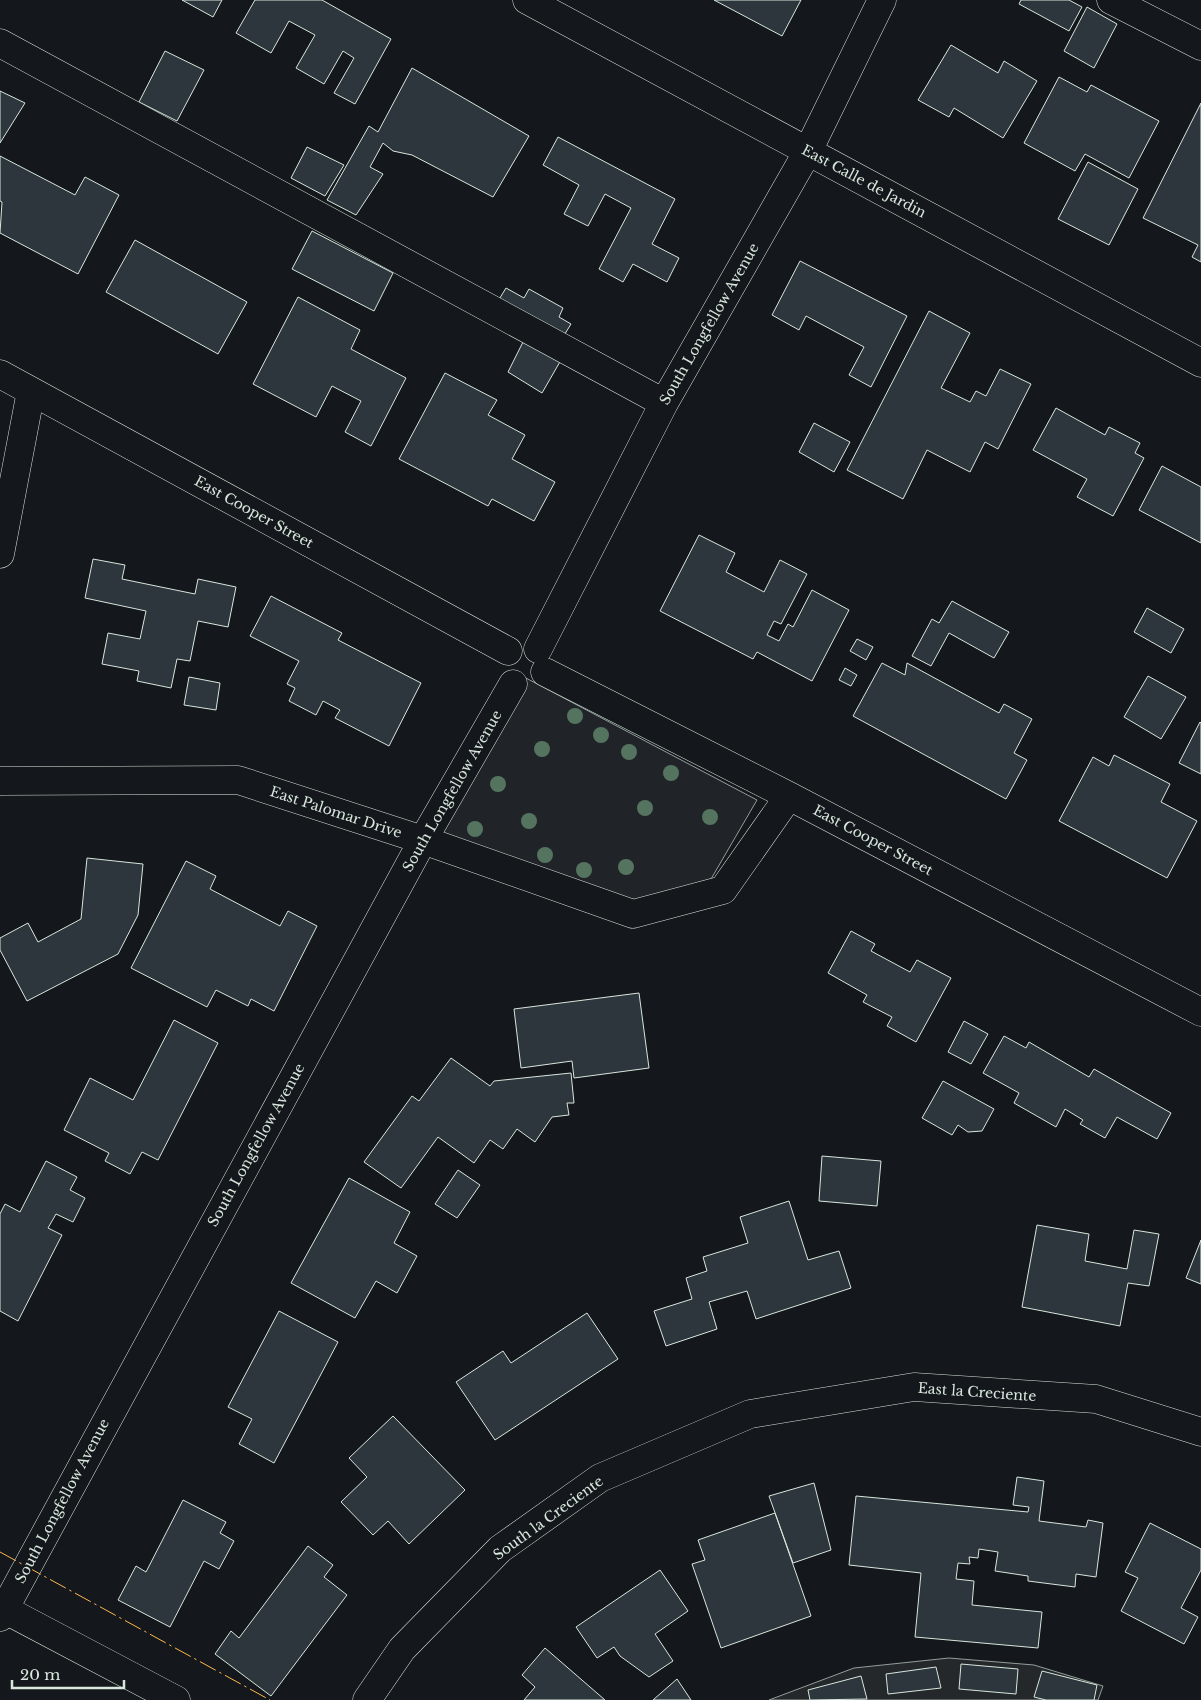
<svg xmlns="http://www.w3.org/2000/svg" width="1201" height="1700" viewBox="0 0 1201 1700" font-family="'Libre Baskerville',serif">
  <rect width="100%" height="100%" fill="#14181c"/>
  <path fill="#202428" stroke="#939e99" d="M 524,677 L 757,800 L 711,879 L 631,902 L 437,838 Z"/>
  <path fill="#24282b" stroke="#939e99" d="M 949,1658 L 1034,1665 L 1103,1686 L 1098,1700 L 769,1700 L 854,1668 Z"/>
  <path fill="#2c363c" stroke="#d8e6dc" d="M 182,0 L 222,0 L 213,17 Z
    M 255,0 L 322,0 L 391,39 L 355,104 L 334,93 L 354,58 L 343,51 L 324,84 L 296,68 L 315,35 L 289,21 L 271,53 L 236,33 Z
    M 714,0 L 801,0 L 782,36 Z
    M 1021,0 L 1069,0 L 1082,7 L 1069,31 L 1019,4 Z
    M 1087,7 L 1117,24 L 1094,68 L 1064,51 Z
    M 951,45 L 998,73 L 1004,61 L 1037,81 L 1003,138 L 954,108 L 949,117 L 918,100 Z
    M 165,51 L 204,70 L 177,121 L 139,102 Z
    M 412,68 L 529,136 L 493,197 L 412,155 L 393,151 L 383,143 L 370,167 L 383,174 L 356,215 L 327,200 L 369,126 L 378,132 Z
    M 1059,77 L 1087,92 L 1091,85 L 1159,121 L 1129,178 L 1085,154 L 1075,171 L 1024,143 Z
    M 0,91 L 25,103 L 0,143 Z
    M 1201,103 L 1201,262 L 1192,257 L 1198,245 L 1143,218 Z
    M 558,137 L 675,199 L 652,244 L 679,258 L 667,282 L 633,264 L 623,282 L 599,269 L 631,208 L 605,194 L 588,226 L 564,214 L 579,185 L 543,165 Z
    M 307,147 L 344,165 L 325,196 L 291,178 Z
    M 0,156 L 75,195 L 85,177 L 119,195 L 78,274 L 0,233 L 2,202 L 0,201 Z
    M 1088,162 L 1138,189 L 1109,245 L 1058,219 Z
    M 312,231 L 393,273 L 374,311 L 292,269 Z
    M 135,240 L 247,302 L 218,354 L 106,292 Z
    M 800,261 L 907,316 L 871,387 L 849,375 L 864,347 L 806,316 L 799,330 L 772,315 Z
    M 506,288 L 524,298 L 529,289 L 563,308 L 559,317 L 571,324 L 563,337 L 498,301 Z
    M 298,297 L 360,330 L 351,349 L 406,378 L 371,446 L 345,432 L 361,401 L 332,386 L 316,417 L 253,384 Z
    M 929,311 L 970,333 L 941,388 L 970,402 L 976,391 L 986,396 L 1000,369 L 1031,384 L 998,449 L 985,442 L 970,472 L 927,450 L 903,499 L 847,470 Z
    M 524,340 L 561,360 L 542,393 L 508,372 Z
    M 445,373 L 497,400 L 488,415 L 525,435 L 512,459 L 555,482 L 534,521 L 492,499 L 488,506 L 399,459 Z
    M 1056,408 L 1105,435 L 1109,427 L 1140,443 L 1135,453 L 1144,458 L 1113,516 L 1077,497 L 1087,479 L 1033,450 Z
    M 814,423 L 850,442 L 834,472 L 799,452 Z
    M 1162,466 L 1201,487 L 1201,543 L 1139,510 Z
    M 699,535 L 735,553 L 726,572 L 764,592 L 780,560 L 807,574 L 781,624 L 774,621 L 767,635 L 779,641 L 788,624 L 793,627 L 812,590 L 849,610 L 812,681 L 757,652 L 753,659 L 660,611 Z
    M 93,559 L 125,565 L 122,579 L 195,594 L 198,579 L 236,587 L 228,627 L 198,621 L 190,661 L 177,659 L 171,688 L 137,681 L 139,671 L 102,664 L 108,633 L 140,639 L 146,611 L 85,598 Z
    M 271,596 L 342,633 L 338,640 L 421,683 L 389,746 L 335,718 L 340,710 L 323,701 L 316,715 L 289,701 L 295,688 L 287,684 L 299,661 L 250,636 Z
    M 952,601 L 1009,632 L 994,658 L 949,633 L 931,666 L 912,656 L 932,619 L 939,623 Z
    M 1147,608 L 1184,629 L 1171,653 L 1134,632 Z
    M 857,639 L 873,647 L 866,660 L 850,651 Z
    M 882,663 L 905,675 L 907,663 L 999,713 L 1004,704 L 1032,719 L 1014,753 L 1027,760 L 1006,799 L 853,716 Z
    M 845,668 L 857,675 L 851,686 L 839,680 Z
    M 1148,676 L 1186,697 L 1161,739 L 1124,717 Z
    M 189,677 L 220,683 L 216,710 L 184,705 Z
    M 1200,722 L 1201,723 L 1201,774 L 1179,763 Z
    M 1114,755 L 1170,784 L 1161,802 L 1197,821 L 1167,878 L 1059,821 L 1093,757 L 1109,766 Z
    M 87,858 L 143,864 L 138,915 L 118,954 L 27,1001 L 0,950 L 0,938 L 28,923 L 38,942 L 81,919 Z
    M 186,861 L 216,876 L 210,889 L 280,926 L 288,911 L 317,926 L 274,1011 L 251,999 L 248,1006 L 216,990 L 207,1007 L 131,968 Z
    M 851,931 L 875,944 L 871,951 L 910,972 L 917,960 L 951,978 L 916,1042 L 887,1026 L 892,1017 L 863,1002 L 867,995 L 828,973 Z
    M 639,993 L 649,1068 L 574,1078 L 572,1061 L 521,1068 L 514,1009 Z
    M 174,1020 L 218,1043 L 158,1160 L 142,1152 L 130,1174 L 105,1161 L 109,1153 L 64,1130 L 90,1078 L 133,1100 Z
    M 964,1021 L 988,1034 L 971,1064 L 948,1052 Z
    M 1004,1036 L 1026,1048 L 1029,1042 L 1089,1077 L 1094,1069 L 1171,1113 L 1157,1139 L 1117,1117 L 1105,1138 L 1080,1124 L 1083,1120 L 1065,1109 L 1056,1127 L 1014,1103 L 1019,1093 L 983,1073 Z
    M 451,1058 L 490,1086 L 494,1081 L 571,1073 L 574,1103 L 567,1103 L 569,1115 L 552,1117 L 535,1142 L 517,1129 L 503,1149 L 490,1140 L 474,1163 L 438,1137 L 401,1188 L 364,1162 L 412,1096 L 419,1101 Z
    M 943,1081 L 994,1109 L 982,1131 L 968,1132 L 958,1125 L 952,1135 L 922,1118 Z
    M 822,1156 L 881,1161 L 877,1206 L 819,1201 Z
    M 46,1161 L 77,1177 L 70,1190 L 85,1198 L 73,1222 L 56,1214 L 48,1228 L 62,1235 L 18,1321 L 0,1311 L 0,1214 L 5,1204 L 20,1212 Z
    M 458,1170 L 480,1185 L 457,1218 L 435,1204 Z
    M 349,1178 L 410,1212 L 394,1243 L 417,1256 L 397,1293 L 376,1281 L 355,1318 L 291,1283 Z
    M 789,1201 L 808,1260 L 839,1251 L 851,1288 L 756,1319 L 747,1291 L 709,1302 L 717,1329 L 666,1346 L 654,1311 L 692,1299 L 686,1278 L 707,1271 L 703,1257 L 748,1243 L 740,1217 Z
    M 1037,1225 L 1089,1234 L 1085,1261 L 1127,1269 L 1134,1230 L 1159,1234 L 1149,1286 L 1128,1283 L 1120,1326 L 1022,1307 Z
    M 1201,1240 L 1201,1284 L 1186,1278 Z
    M 279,1311 L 338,1342 L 274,1463 L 239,1444 L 252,1419 L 228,1407 Z
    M 587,1313 L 618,1359 L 495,1440 L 456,1382 L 503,1351 L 511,1363 Z
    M 393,1416 L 465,1490 L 409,1544 L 388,1521 L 373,1535 L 341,1502 L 367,1477 L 349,1458 Z
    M 1017,1477 L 1044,1481 L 1039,1521 L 1086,1527 L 1088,1520 L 1103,1523 L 1096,1577 L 1076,1574 L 1075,1587 L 1028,1581 L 1028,1576 L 995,1571 L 998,1552 L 979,1549 L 978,1558 L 969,1557 L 970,1564 L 958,1563 L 956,1579 L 974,1581 L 972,1605 L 1042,1612 L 1038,1648 L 915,1637 L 921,1573 L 849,1565 L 856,1496 L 1028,1512 L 1029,1507 L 1013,1505 Z
    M 814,1483 L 831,1550 L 793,1563 L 769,1496 Z
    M 183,1500 L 226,1522 L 220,1533 L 234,1541 L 219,1569 L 204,1561 L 170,1627 L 118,1600 L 136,1566 L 146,1572 Z
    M 775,1513 L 811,1616 L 721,1648 L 692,1564 L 705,1560 L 698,1540 Z
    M 1150,1523 L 1201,1549 L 1201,1570 L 1181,1608 L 1198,1617 L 1184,1644 L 1121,1611 L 1138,1578 L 1125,1572 Z
    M 308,1546 L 333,1565 L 324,1577 L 347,1595 L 271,1696 L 215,1654 L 231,1631 L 239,1638 Z
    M 660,1570 L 688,1611 L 655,1634 L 673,1661 L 649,1677 L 620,1656 L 614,1647 L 597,1658 L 576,1627 Z
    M 545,1648 L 605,1700 L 524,1700 L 535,1687 L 522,1675 Z
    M 961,1664 L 1018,1669 L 1016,1694 L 959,1689 Z
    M 936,1667 L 941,1688 L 888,1694 L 886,1674 Z
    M 1042,1671 L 1097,1685 L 1094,1700 L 1046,1700 L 1034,1697 Z
    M 861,1676 L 867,1699 L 810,1700 L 808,1690 Z
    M 677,1679 L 691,1700 L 653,1700 Z"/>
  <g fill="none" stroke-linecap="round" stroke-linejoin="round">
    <g stroke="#d8e6dc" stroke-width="29">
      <path id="minor" d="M 527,0 L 1201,363
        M 1111,0 L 1201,46
        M 0,43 L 664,403
        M 0,374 L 508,651
        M 0,554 L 31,391
        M 538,649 L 664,403 L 808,151 L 882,0
        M 545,672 L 789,796 L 1201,1012
        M 0,781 L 238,780 L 423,840 L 633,914 L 723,890 L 789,796
        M 0,1617 L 423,840 L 513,684
        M 367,1700 L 402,1649 L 500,1549 L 600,1478 L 750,1414 L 914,1387 L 1096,1399 L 1201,1432"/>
    </g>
    <g stroke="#d8e6dc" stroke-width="29">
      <path id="major" d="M 0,1607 L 176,1700"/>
    </g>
    <use href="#minor" stroke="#14181c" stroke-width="28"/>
    <use href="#major" stroke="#14181c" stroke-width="28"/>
    <path stroke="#ffb74d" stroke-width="1" stroke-dasharray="18 4 2.5 4" stroke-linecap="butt" d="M 0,1552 L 270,1700"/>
  </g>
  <g fill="#55745f">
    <circle cx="575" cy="716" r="8"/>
    <circle cx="601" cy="735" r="8"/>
    <circle cx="542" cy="749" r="8"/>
    <circle cx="629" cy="752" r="8"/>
    <circle cx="671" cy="773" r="8"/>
    <circle cx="498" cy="784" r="8"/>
    <circle cx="645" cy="808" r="8"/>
    <circle cx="710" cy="817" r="8"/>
    <circle cx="529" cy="821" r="8"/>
    <circle cx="475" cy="829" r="8"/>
    <circle cx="545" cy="855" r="8"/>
    <circle cx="626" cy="867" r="8"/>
    <circle cx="584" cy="870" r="8"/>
  </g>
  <g text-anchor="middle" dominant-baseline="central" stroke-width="4" stroke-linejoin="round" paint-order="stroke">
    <g font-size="14" fill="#d8e6dc" stroke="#14181c">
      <text transform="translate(864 181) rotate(28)">East Calle de Jardin</text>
      <text transform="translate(709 324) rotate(-60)">South Longfellow Avenue</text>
      <text transform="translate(254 512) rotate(29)">East Cooper Street</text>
      <text transform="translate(452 791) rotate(-60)">South Longfellow Avenue</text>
      <text transform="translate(336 812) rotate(18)">East Palomar Drive</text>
      <text transform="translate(873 840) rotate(28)">East Cooper Street</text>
      <text transform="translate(256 1145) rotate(-61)">South Longfellow Avenue</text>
      <text transform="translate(977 1392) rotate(4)">East la Creciente</text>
      <text transform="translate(62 1501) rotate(-62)">South Longfellow Avenue</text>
      <text transform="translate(548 1518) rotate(-36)">South la Creciente</text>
    </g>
  </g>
  <path d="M12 1680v8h112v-8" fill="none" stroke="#d8e6dc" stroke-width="2.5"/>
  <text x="20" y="1680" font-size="15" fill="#d8e6dc" stroke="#14181c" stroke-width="4" paint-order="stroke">20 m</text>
</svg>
